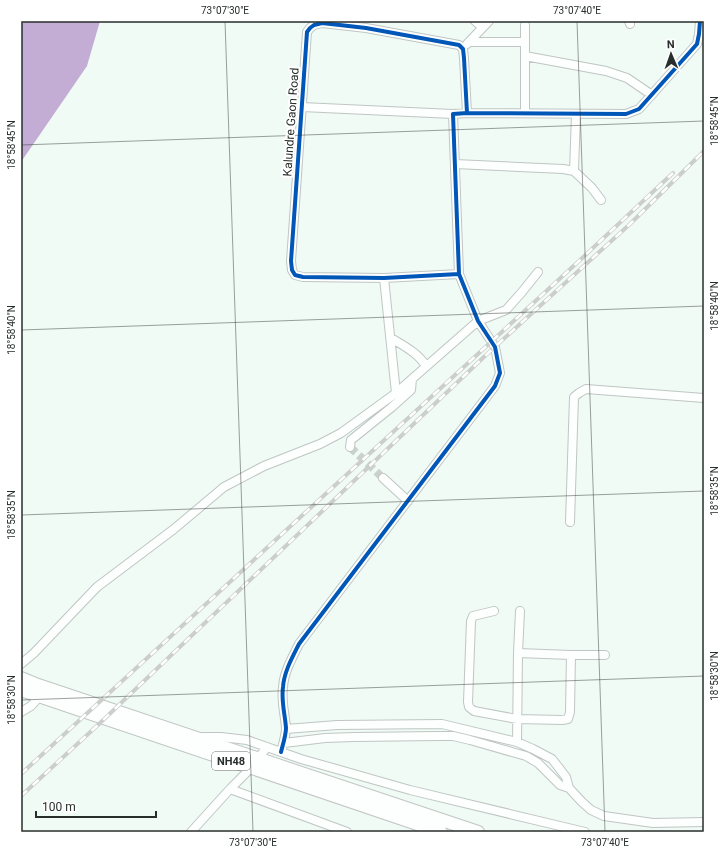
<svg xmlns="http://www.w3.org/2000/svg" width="725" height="853" viewBox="0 0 725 853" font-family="Roboto,sans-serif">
  <rect width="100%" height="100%" fill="#f1fbf6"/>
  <path fill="#c4add4" d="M 21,21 L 100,21 L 87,66 L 21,162 Z"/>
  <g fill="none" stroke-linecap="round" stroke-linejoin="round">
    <path stroke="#c9d2cd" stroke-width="8" stroke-dasharray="8 4" stroke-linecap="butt" d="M 350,447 L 383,478"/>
    <g stroke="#bfc6c3" stroke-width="10">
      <path id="minor" d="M 475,21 L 482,27
        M 629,21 L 630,24
        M 469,42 L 525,42
        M 467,44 L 489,21
        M 525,56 L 606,71 L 627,78 L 652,95
        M 302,107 L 453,114
        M 525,113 L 525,25
        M 455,164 L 563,169 L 574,171 L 592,188 L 601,200
        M 574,171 L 576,114
        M 459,274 L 384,278 L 303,277 L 295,275 L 292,270 L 291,261 L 307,32 L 310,28 L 314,25 L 322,23 L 366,28 L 459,45 L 463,49 L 464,58 L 467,113
        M 384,278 L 396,393
        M 391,338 C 404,346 418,353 426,366
        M 350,447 L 351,440 L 392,407 L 411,390 L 412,379
        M 383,478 L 408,501
        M 570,522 L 574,397 L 579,393 L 586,389 L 704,398
        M 494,611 L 473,616 L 471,621 L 468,702 L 469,707 L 474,711 L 517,719 L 562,720 L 568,719 L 570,712 L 571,655
        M 518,653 L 571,655 L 605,655
        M 21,664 L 34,653 L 97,587 L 174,529 L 224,487 L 264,466 L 320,444 L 341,433 L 396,393 L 478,321 L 506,310 L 522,292 L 538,272
        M 21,712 L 31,706 L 40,696
        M 286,729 L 337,725 L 442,724 L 517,742 L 533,749 L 552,759 L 566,777 L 569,788
        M 203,737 L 221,737 L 247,740 L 301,759 L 410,790 L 585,832
        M 517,742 L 518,653 L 520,611
        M 284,743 L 325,738 L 354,737 L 438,736 L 453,736 L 470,740 L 526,756 L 538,763 L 560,785 L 569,788 L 582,802 L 591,810 L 604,816 L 653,823 L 704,822
        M 281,752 C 283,744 286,735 286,728 C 285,714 281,701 283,687 C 284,672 292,658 299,644 L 495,386 L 500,373 L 495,347 L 478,321 L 459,274 L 453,114 L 467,113 L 626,114 L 639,109 L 697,44 L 699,34 L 700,21
        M 230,789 L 347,832
        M 191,832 L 230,789 L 251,768 L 267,747"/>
    </g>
    <g stroke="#bfc6c3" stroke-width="14">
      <path id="highway" d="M 21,678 L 38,685 L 478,832
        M 21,690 L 441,832"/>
    </g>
    <use href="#minor" stroke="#fdfefe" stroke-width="8"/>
    <use href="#highway" stroke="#fdfefe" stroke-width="12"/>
    <g stroke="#cbcecc" stroke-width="4">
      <path id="rail" d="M 21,774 L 579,261 L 673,173
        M 21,796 L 99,724 L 486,355 L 630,224 L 704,151"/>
    </g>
    <use href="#rail" stroke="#fff" stroke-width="2.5" stroke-dasharray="8" stroke-linecap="butt"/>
    <g stroke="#fff" stroke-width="6">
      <path id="cycleway" d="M 459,274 L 384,278 L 303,277 L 295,275 L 292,270 L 291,261 L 307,32 L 310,28 L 314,25 L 322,23 L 366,28 L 459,45 L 463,49 L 464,58 L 467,113
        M 281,752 C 283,744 286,735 286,728 C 285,714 281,701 283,687 C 284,672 292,658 299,644 L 495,386 L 500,373 L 495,347 L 478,321 L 459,274 L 453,114 L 467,113 L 626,114 L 639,109 L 697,44 L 699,34 L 700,21"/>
    </g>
    <use href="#cycleway" stroke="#0057b8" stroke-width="4"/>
  </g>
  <path fill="none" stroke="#272e2b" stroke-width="1" stroke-opacity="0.45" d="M 225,21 L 253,832M 577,21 L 605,832M 21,145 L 704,121M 21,330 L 704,306M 21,515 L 704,491M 21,700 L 704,676"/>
  <g text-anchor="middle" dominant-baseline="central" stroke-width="4" stroke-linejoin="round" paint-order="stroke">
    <rect fill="#fff" stroke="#686d6b" stroke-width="1" x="212" y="752" width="38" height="18" rx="3"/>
    <g font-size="11" font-weight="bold" fill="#272e2b">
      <text x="231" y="761">NH48</text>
    </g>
    <g font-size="12" fill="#272e2b" stroke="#fff">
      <text transform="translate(291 122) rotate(-86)">Kalundre Gaon Road</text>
    </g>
  </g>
  <rect width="725" height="853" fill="none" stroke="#ffffff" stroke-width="44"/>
  <g transform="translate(671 54) rotate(358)" stroke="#ffffff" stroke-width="3" paint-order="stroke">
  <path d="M0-3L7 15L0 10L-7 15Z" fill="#272e2b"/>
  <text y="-6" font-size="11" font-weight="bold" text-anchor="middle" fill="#272e2b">N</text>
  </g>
  <path d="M36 811v6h120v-6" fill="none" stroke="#272e2b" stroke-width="2"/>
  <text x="42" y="811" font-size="12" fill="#272e2b" stroke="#ffffff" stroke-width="3" paint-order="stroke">100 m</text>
  <rect x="22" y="22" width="681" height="809" fill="none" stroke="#272e2b" stroke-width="1.5"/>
  <g font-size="10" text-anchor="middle" fill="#272e2b">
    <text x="225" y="14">73°07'30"E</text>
    <text x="577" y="14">73°07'40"E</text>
    <text transform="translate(714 121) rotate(-90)" y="4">18°58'45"N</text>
    <text transform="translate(11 145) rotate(-90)" y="4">18°58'45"N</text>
    <text transform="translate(714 306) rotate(-90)" y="4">18°58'40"N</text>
    <text transform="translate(11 330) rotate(-90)" y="4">18°58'40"N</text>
    <text transform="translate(714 491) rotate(-90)" y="4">18°58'35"N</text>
    <text transform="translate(11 515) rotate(-90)" y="4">18°58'35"N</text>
    <text transform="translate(714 676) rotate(-90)" y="4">18°58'30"N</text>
    <text transform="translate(11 700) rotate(-90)" y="4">18°58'30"N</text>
    <text x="253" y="846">73°07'30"E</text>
    <text x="605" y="846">73°07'40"E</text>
  </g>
</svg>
